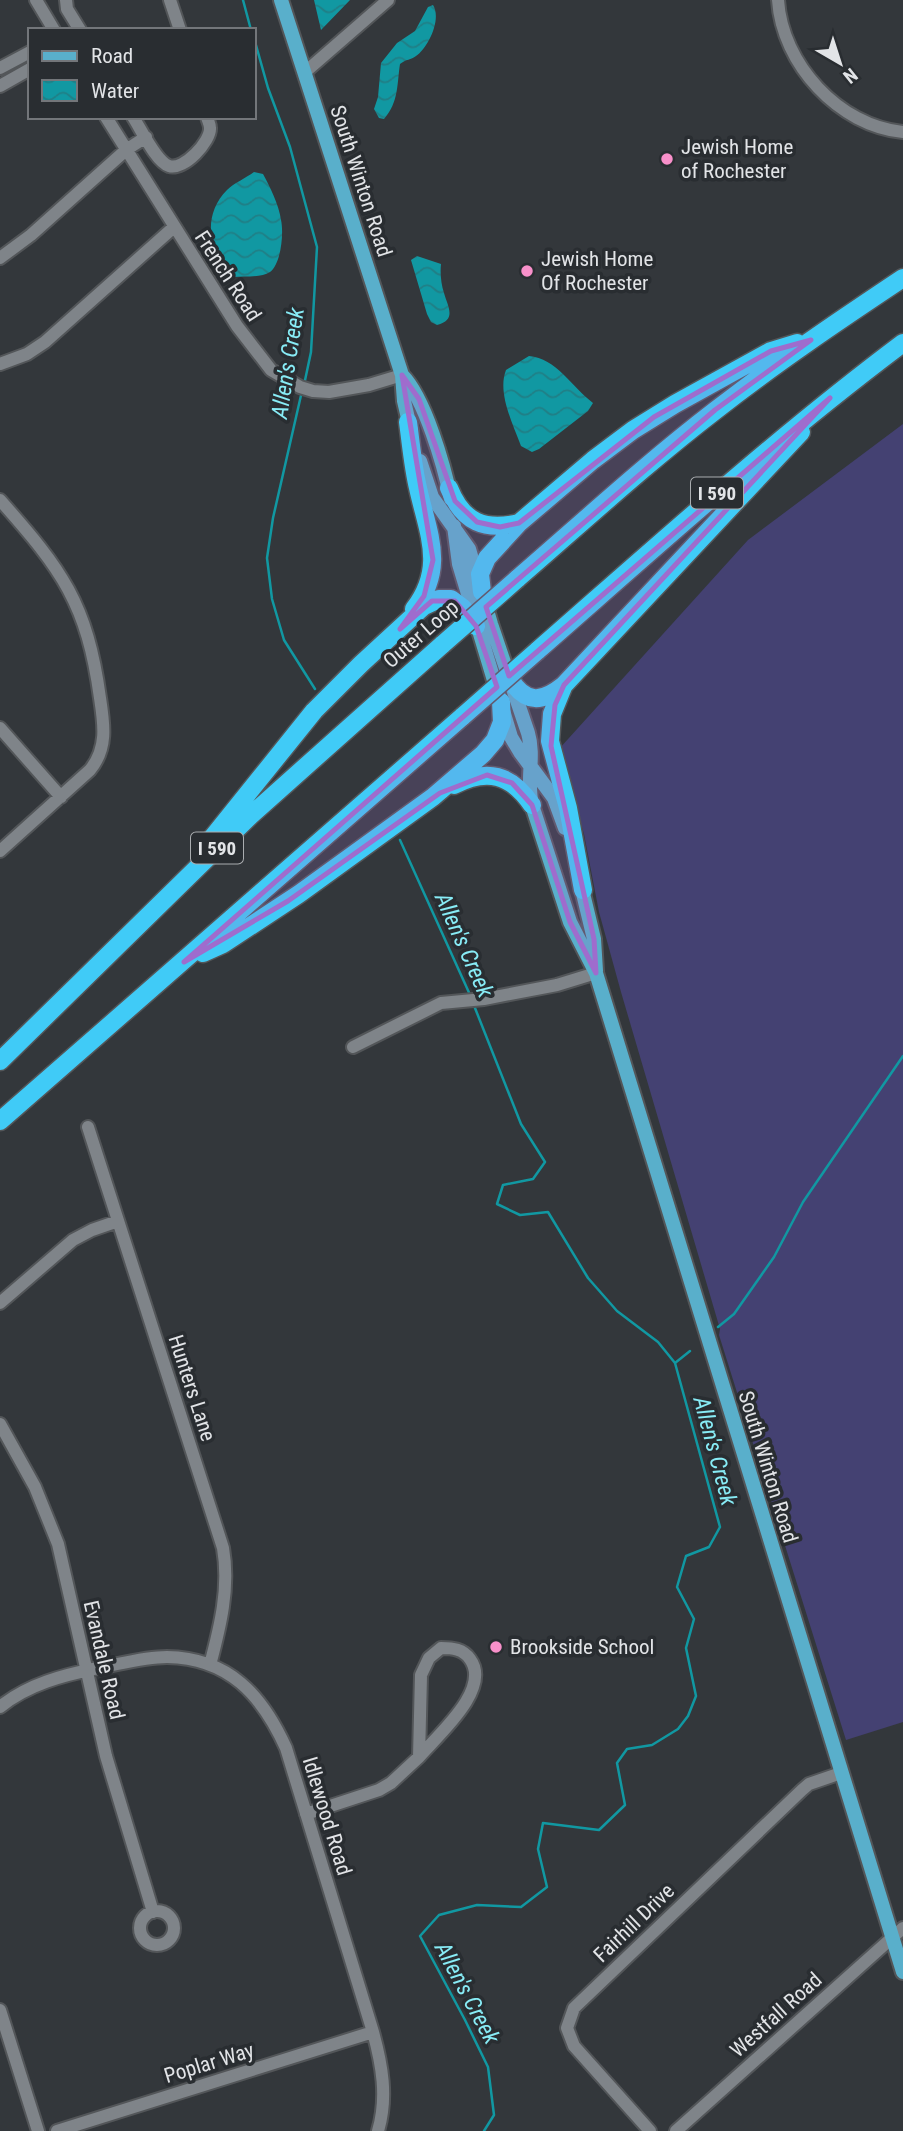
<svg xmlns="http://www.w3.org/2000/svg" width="903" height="2131" viewBox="0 0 903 2131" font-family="'Roboto Condensed',sans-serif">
  <defs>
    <pattern id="water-waves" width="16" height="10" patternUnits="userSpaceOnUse" patternTransform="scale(1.75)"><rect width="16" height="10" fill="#1198a2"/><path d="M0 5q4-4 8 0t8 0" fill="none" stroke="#207f86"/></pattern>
  </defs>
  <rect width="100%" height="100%" fill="#33373b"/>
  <path fill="#444172" d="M 903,424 L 903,1722 L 846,1740 L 719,1335 L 720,1329 L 621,992 L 599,912 L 584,834 L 559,749 L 748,540 Z"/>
  <path fill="url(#water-waves)" d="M 314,0 L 350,0 L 321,30 Z
    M 433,5 C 442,19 428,48 416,56 C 411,60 406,59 400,64 C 397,83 399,102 384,119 L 379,118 L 374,109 L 378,97 L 381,63 L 397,43 L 415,31 L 428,7 Z
    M 254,172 L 263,174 C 270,187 279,205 281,220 C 284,233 281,264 270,272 C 261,278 244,276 233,277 C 209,254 201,216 227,190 C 234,183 246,178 254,172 Z
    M 417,256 L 441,264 C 440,273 441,284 444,293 C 448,307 457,320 437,325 L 431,322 L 427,314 L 411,260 Z
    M 529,356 C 556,358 572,387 593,403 L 588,411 L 539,449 L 532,452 L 521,446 C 513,424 497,393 506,370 Z"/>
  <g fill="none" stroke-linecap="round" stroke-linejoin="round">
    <path stroke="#1198a2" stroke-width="2.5" d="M 243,0 L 251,30
      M 254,38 L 268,88 L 290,147 L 317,247 L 311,352 L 304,385
      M 302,391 L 273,518 L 267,558 L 272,599 L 284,640 L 315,689
      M 400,840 L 471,997
      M 473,1003 L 521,1124 L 545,1162 L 533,1179 L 503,1185 L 497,1204 L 520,1215 L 548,1212 L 588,1278 L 617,1311 L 658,1342 L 675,1363 L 720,1527 L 709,1547 L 686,1556 L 677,1587 L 694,1619 L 686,1648 L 696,1696 L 688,1716 L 678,1729 L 652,1745 L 627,1749 L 617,1763 L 625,1805 L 599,1830 L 543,1823 L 538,1849 L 547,1887 L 521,1907 L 477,1905 L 439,1915 L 420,1936 L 465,2020 L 488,2067 L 494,2115 L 484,2131
      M 718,1327 L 734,1314 L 774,1257 L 803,1202 L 903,1056
      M 675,1363 L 690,1351"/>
    <g stroke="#535659" stroke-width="16">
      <path id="minor" d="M 36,0 L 54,30
        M 66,0 L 67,9 L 80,30
        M 170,0 L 180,30
        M 778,0 C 782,64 839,126 903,132
        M 0,68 L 30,52
        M 304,73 L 388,0
        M 0,86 L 30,69
        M 106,117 L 237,326 L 271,370 L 300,387 L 313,391 L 329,392 L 369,385 L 402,375
        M 133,117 C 141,129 156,162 169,166 C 184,171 211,141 210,128 C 210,124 208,121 207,117
        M 0,258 L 31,235 L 126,150 L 146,137
        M 0,364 L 27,354 L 45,342 L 174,227
        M 0,500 C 62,570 87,603 100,698 C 104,724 108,748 90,770 L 0,851
        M 0,728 L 61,797
        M 353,1047 L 441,1003 L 484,999 L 557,985 L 596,973
        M 88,1127 L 223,1548 C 230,1588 220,1627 210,1665
        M 0,1303 L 73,1240 L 92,1230 L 118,1221
        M 0,1424 L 35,1487 L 58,1544 L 106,1756 L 153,1912
        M 441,1648 C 453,1648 463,1649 470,1659 C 492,1689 438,1735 419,1757 L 421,1675 L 429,1658 Z
        M 0,1707 C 28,1684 64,1675 98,1668 C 120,1664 144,1657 167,1657 C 229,1658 262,1695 286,1748 L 373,2032 C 382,2065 388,2097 378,2131
        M 306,1814 L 379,1790 L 391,1783 L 419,1757
        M140 1928a17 17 0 1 1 34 0a17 17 0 1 1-34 0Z
        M 0,2010 L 38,2131
        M 57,2131 L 373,2032
        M 650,2131 L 574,2046 L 567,2028 L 574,2008 L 802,1790 L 809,1784 L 841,1773
        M 676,2131 L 903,1928"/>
    </g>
    <g stroke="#535659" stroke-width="18">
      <path id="major" d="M 281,0 L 402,375 L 404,401 L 411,431
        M 402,375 C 425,398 444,466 451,499
        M 420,461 L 432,497 L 469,549 L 491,624 L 528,733 C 535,756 526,781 532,805 L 570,922 L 596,973 L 903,1972
        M 454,526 L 459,564 L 511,737 L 520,752 L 554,798 L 565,828
        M 580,881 L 594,939 L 596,971"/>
    </g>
    <g stroke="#535659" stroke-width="21">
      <path id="highway" d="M 408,422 C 411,444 413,467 418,488 C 428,534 446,567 414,609
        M 449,488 C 463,523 485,531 519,523
        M 517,579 C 583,522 647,463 716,410 C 776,363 840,320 903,278
        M 482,592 L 480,574 L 487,558 L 519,523 L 593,460 L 633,430 L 675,404 L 771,351 L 797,343
        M 537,651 C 657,546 775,439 903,343
        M 510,679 C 526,705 543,702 564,685 L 801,432
        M 563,687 L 552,714 L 550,741 L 568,808 L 583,890
        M 454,785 C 487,768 511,774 532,805
        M 208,843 L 314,711 L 361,664 L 424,606 L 439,599 L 451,599 L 463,608 L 476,626
        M 203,953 L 223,944 L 299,894 L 433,797 L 483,754 L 495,740 L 502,722 L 501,702
        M 0,1061 L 250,816 L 443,644
        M 0,1121 L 463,716"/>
    </g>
    <use href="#minor" stroke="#7f8489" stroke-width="12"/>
    <use href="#major" stroke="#59afcb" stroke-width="14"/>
    <use href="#highway" stroke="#40cbf7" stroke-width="18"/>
    <g stroke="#535659" stroke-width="21" stroke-linecap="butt">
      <path id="highway-bridge" d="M 443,644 L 517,579
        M 463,716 L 537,651"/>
    </g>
    <use href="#highway-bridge" stroke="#40cbf7" stroke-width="18"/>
  </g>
  <path fill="#9f6ccd" fill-opacity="0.2" stroke="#9f6ccd" stroke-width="5" stroke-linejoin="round" d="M 811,340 L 715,410 L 486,607 L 509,676 L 830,398 L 564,685 L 555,705 L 551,746 L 594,939 L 596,973 L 570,922 L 532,805 L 512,783 L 487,775 L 440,793 L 288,901 L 184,962 L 497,687 L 476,626 L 455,601 L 432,601 L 400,629 L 424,596 L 433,560 L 402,375 L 419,399 L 455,501 L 477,522 L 500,527 L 519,523 L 654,417 L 771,351 Z"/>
  <g fill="#f890ca" stroke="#292d31" stroke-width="2.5">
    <circle cx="667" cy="159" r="7"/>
    <circle cx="527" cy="271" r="7"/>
    <circle cx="496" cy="1647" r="7"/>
  </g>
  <g text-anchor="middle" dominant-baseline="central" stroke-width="7" stroke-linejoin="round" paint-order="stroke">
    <g fill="#292d31" stroke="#aaadb0" stroke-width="2">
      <rect x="691" y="477.5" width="52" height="31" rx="5"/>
      <rect x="191" y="832.5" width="52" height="31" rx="5"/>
    </g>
    <g font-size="19" font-weight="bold" fill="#e2e4e7">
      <text x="717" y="493">I 590</text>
      <text x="217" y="848">I 590</text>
    </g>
    <g font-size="21" fill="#e2e4e7" stroke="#292d31" text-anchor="start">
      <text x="681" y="147">Jewish Home<tspan x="681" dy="24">of Rochester</tspan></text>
      <text x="541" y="259">Jewish Home<tspan x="541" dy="24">Of Rochester</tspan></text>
      <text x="510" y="1647">Brookside School</text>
    </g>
    <g font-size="21" fill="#e2e4e7" stroke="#292d31">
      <text transform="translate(361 181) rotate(72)">South Winton Road</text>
      <text transform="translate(228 276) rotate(57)">French Road</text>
      <text transform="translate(421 634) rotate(-41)">Outer Loop</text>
      <text transform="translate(192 1388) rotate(72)">Hunters Lane</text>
      <text transform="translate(768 1467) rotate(73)">South Winton Road</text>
      <text transform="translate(104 1660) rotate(77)">Evandale Road</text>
      <text transform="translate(327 1816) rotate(73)">Idlewood Road</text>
      <text transform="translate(634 1923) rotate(-44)">Fairhill Drive</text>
      <text transform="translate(776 2015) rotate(-42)">Westfall Road</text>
      <text transform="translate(209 2063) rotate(-17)">Poplar Way</text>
    </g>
    <g font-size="23" font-style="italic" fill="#88ecf6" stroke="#292d31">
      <text transform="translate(288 363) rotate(-81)">Allen's Creek</text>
      <text transform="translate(464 945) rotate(66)">Allen's Creek</text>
      <text transform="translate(715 1451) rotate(75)">Allen's Creek</text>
      <text transform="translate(467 1993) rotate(62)">Allen's Creek</text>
    </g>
  </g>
  <rect x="28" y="28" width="228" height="91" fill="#292d31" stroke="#73767a" stroke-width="2"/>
  <rect x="42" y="51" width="35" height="10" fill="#59afcb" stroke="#73767a" stroke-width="2"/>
  <text x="91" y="63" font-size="21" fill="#e2e4e7">Road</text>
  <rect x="42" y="80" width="35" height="21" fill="url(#water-waves)" stroke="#73767a" stroke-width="2"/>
  <text x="91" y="98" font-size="21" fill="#e2e4e7">Water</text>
  <g transform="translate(840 63) rotate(141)" stroke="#292d31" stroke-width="5" paint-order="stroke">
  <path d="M0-5L12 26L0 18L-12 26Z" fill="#e2e4e7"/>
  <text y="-10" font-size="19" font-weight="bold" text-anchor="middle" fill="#e2e4e7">N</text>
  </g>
</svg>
